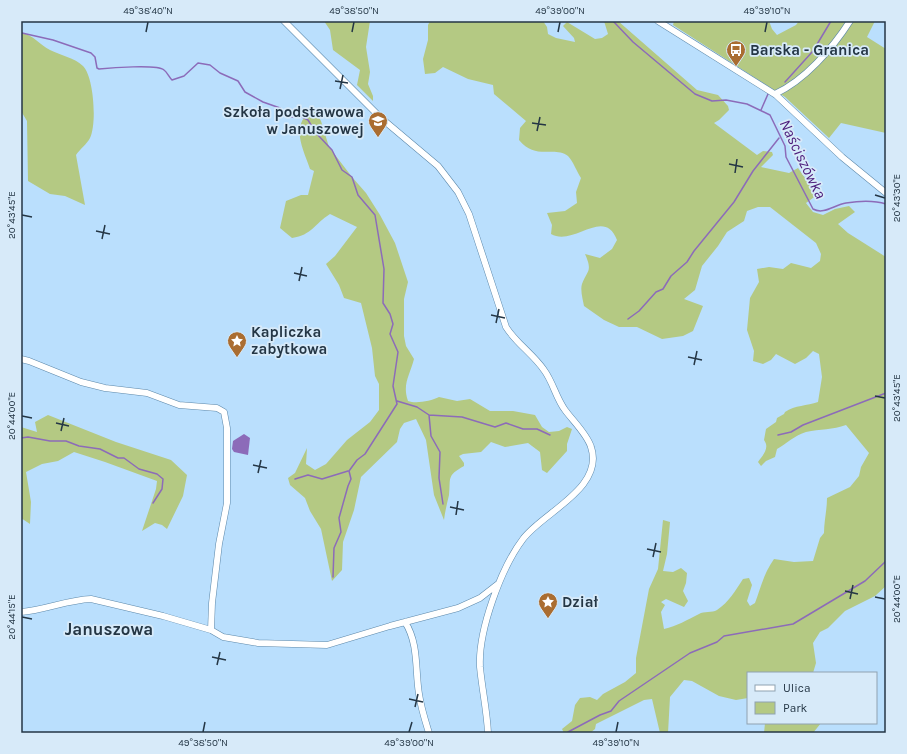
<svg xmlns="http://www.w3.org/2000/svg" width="907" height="754" viewBox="0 0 907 754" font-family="Karla,sans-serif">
  <rect width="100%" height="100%" fill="#badffd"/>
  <path fill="#b4c983" d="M 324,21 L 370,21 L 366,47 L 370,72 L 368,84 L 373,96 L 373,101 L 357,85 L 360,70 L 333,50 L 330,30 Z
    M 430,21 L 543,21 L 547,27 L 548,34 L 556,38 L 575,42 L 574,38 L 563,26 L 567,22 L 595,39 L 602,38 L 608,34 L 604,21 L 618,21 L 697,90 L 718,95 L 728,106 L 729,110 L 719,120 L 714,123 L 757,155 L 763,151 L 772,152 L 773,155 L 761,167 L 789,173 L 798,168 L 817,195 L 806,203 L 813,212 L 823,215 L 835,209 L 849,206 L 855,212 L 838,224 L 848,233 L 886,257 L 886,586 L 875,596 L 845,611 L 828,628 L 820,632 L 813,643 L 816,663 L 813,673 L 748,673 L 748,698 L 736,700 L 719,696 L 692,681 L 684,680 L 670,697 L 668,733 L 660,733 L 652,699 L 644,700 L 596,724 L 595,729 L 590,733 L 564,733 L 562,729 L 572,721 L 575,705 L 580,698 L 590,697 L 597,700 L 603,694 L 625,682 L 636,673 L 636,658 L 649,589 L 658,569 L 663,520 L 670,522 L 667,554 L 663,571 L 673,572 L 681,568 L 687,573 L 686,583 L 683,591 L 688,601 L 684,607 L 666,599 L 661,602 L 665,605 L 661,612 L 664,629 C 677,626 687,620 699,614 C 704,611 712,613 717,610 C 729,602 735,591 743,579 L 749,578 L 752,585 L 747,601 L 750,606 L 755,603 C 761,587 764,573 774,559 L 794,562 L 813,561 L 820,538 L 824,533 C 824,521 827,510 827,498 L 850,487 L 859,476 L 861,467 L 869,453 L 846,425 C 833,430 820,429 806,432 C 795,435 786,444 777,449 L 775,457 L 766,461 L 761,466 L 758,462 C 763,455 770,448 764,440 L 766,429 L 776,422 L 777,418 L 784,414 L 785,412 C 795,405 807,406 818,402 L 822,377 L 819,354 L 813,351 L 806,358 L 795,364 L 776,354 L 771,360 L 763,364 L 753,361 L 754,351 L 747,330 L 750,298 L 759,282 L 757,269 L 769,267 L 783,269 L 791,263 L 811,268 L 820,261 L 821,254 L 816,243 L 770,207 L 758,207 L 747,211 L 744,221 L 727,232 L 718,246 L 702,266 L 695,290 L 684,299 L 703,306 L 693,331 L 683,336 L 662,339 L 637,327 L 619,327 L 604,320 L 584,306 C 583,300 580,290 582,284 C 587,270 593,272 585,254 L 600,258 L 612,249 L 617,240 C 604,206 574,247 551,234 L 552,225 L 547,213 L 565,211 L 577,203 L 576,192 L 581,178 C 577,172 573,161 568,156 C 554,145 536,161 519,140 L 520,128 L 526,121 L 494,94 L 493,85 L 468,79 L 443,67 L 435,73 L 425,74 L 423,59 L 428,40 L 428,25 Z
    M 674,21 L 769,21 L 772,29 L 777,35 L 796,25 L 799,21 L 875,21 L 867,37 L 886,49 L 886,133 L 841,123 L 829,138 L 785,97 L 673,25 Z
    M 21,32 C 34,36 39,44 50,50 C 60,55 75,58 83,66 C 94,77 97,124 90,138 C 87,144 80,149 76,155 L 85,205 L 65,196 L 50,194 L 28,181 L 27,121 L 21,111 Z
    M 313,108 L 321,121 L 329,147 L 352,177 L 366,193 L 380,215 L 395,243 L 408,282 L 404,299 L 404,336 L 406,346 L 414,359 C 410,375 402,384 408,401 C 416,404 431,401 439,397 L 457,401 L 470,399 L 490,411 L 513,411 L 535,415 L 542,427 L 549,432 L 559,431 L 567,427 L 572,429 L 567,444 L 567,451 L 547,473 L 542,470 L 540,452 L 528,443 L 505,447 L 491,442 L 481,452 L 463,454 L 459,456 L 464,463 L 464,466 C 446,476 451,478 449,495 C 447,503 445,512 444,520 L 434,495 L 426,440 L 416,419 L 404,423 L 400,429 L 397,442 L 361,477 L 354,510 L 343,542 L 342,570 L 332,581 L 321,529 L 310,511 L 305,498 L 290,485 L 288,478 L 295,473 L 307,448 L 306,464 L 315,470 L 326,464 L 347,440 L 370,422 L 379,410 L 379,384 L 375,376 L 372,348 L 361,303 L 344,298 L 339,285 L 326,264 L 335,256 L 357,227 L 330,214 C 314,224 312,235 292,238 L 280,228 L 286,201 L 301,195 L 308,195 L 314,171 L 310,169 C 302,146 290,126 313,108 Z
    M 48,415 L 116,442 L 171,460 L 187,475 L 183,496 L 167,529 L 162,525 L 155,523 L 142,531 L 156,489 L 157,481 L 105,462 L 74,452 L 58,461 L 42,464 L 26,472 L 31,502 L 30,524 L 21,518 L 21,427 L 37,432 L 35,422 Z
    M 765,723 L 821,723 L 813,733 L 764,733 Z"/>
  <path fill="#8c6bb9" d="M 244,434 L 250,438 L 248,455 L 234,452 L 232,449 L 233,441 Z"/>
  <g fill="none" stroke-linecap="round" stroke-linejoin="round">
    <path stroke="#8c6bb9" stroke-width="1.5" d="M 613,21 L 633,42 L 695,94 L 712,101 L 726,100 L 747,104 L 770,115 L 785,146 L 786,157 L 813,209 C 824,215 834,205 846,203 C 859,201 873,200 886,204
      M 21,26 L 21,21
      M 21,31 L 22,33 L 53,40 L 91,53 L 95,57 L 97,68 L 99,69 C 109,68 158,64 164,70 C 167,72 169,77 172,80 L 184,76 L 198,63 L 210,65 L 220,73 L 238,81 L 245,92 L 263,102 L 280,108 L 289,117 L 302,117 L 308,120 L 316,133 L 332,150 L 342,170 L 352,177 L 358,195 L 375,215 L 384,269 L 383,303 L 390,314 L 393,324 L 390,334 L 398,352 L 393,386 L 397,404 L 365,454 L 357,460 L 349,471 L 351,479 L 348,486 L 339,518 L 341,532 L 334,548 L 333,577
      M 785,82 L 813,51 L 831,21
      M 761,110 L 768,94
      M 628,319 L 639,311 L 656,292 L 663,289 L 671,276 L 687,262 L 694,251 L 734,202 L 753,171 L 779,138
      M 397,401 L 417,407 L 429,415 L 462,417 L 495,427 L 506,423 L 523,429 L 537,429 L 550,435
      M 429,415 L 431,436 L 440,452 L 439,478 L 443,504
      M 778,435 L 791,432 L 803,425 L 886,393
      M 21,438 L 28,437 L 50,441 L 66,441 L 79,446 L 100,449 L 118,458 L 124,458 L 139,469 L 157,474 L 163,479 L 162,489 L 153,503
      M 295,479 L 308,475 L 322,479 L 348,471
      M 568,732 L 600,715 L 611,711 L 619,701 L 690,653 L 717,642 L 724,636 L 793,624 L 865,581 L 885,562 L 886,559"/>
    <g stroke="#5c88aa" stroke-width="7">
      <path id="minor" d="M 284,21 L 381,118 L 438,166 L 458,192 L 469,214 L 506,327 C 516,343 533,354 544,370 C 553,382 556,398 565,410 C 573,421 587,434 591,447 C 605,488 542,513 523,539 C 501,568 478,631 480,667 C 482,689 487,711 488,733
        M 658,21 L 776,95 L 842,157 L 886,193
        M 775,94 C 805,80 832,49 850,21
        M 21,359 L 29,361 L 81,382 L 105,388 L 147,393 L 179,405 L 217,408 L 224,412 L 227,428 L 227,503 L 219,544 L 212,603 L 211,630
        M 21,612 C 45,610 67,600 91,599 L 163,616 L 211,630 L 223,637 L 258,643 L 327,645 L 390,626 L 458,608 L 480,598 L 498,584
        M 405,622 C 419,644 415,670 419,694 C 421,708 425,720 429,733"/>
    </g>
    <use href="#minor" stroke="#fff" stroke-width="6"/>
  </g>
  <path fill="none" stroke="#243645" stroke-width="1.5" d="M 146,32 L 148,22M 352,32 L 354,22M 558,32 L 560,22M 765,32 L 767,22M 335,81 L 348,83M 340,89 L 343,75M 532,123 L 546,125M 537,131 L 540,117M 729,164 L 743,167M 735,173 L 737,159M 875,195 L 885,198M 22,215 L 32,217M 96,231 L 110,234M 102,239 L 105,225M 294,273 L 307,276M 299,281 L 302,267M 491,315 L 505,318M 496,323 L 499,309M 688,357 L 702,360M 694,365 L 697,351M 875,396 L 885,398M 22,416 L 32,418M 56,423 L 69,426M 61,431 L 64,418M 253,465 L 267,468M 258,473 L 261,460M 450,507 L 464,510M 456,515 L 458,501M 647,549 L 661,552M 653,557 L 656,543M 845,591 L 858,594M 875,597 L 885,599M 850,599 L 853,585M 22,617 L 32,619M 212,657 L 226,660M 217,665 L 220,652M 409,699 L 423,702M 415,707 L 418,694M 203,732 L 205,722M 409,732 L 412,722M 616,732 L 618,722"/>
  <defs>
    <g id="bus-pin" transform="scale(1)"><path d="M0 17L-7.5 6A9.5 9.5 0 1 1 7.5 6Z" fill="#aa6d31" stroke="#d7eaf9"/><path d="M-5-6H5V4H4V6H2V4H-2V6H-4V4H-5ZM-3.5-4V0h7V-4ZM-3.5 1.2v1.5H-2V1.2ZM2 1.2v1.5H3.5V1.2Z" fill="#fff"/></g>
    <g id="school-pin" transform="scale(1)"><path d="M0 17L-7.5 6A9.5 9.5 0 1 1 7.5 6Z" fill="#aa6d31" stroke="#d7eaf9"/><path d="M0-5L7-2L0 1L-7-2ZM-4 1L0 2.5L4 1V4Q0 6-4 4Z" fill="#fff"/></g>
    <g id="sight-pin" transform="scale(1)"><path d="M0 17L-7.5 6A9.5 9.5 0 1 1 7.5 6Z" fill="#aa6d31" stroke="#d7eaf9"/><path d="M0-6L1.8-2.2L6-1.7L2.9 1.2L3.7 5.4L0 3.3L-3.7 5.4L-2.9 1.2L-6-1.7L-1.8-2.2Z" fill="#fff"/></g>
  </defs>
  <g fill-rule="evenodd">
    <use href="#bus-pin" x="736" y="50"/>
    <use href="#school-pin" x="378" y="121"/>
    <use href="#sight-pin" x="237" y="341"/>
    <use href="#sight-pin" x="548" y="602"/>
  </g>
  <g text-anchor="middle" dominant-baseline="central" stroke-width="3.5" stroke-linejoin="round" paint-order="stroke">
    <g font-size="15" font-weight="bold" fill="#243645" stroke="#d7eaf9" text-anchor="start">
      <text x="750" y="50">Barska - Granica</text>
      <text x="364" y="112" text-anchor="end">Szkoła podstawowa<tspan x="364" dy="17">w Januszowej</tspan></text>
      <text x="251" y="332">Kapliczka<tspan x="251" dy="17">zabytkowa</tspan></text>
      <text x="562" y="602">Dział</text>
    </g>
    <g font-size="16" font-style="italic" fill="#4c1c7b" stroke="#d7eaf9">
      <text transform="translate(803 159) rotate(64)">Naściszówka</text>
    </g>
    <g font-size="17" font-weight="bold" fill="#243645" stroke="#d7eaf9">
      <text x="109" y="629">Januszowa</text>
    </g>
  </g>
  <rect width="907" height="754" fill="none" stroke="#d7eaf9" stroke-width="44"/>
  <rect x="747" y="672" width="130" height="52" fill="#d7eaf9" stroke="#8fa2b1"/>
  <rect x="755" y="685" width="20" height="6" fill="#ffffff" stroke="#8fa2b1"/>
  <text x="783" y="692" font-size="12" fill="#243645">Ulica</text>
  <rect x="755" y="702" width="20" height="12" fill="#b4c983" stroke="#8fa2b1"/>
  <text x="783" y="712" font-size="12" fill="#243645">Park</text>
  <rect x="22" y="22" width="863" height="710" fill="none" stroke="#243645" stroke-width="1.5"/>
  <g font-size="10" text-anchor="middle" fill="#243645">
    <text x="148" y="14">49°38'40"N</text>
    <text x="354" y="14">49°38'50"N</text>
    <text x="560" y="14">49°39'00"N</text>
    <text x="767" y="14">49°39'10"N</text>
    <text transform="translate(896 198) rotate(-90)" y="4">20°43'30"E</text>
    <text transform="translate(11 215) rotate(-90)" y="4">20°43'45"E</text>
    <text transform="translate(896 398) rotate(-90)" y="4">20°43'45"E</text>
    <text transform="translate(11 416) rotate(-90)" y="4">20°44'00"E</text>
    <text transform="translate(896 599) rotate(-90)" y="4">20°44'00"E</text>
    <text transform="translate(11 617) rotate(-90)" y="4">20°44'15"E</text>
    <text x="203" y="746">49°38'50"N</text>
    <text x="409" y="746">49°39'00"N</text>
    <text x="616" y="746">49°39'10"N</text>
  </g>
</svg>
